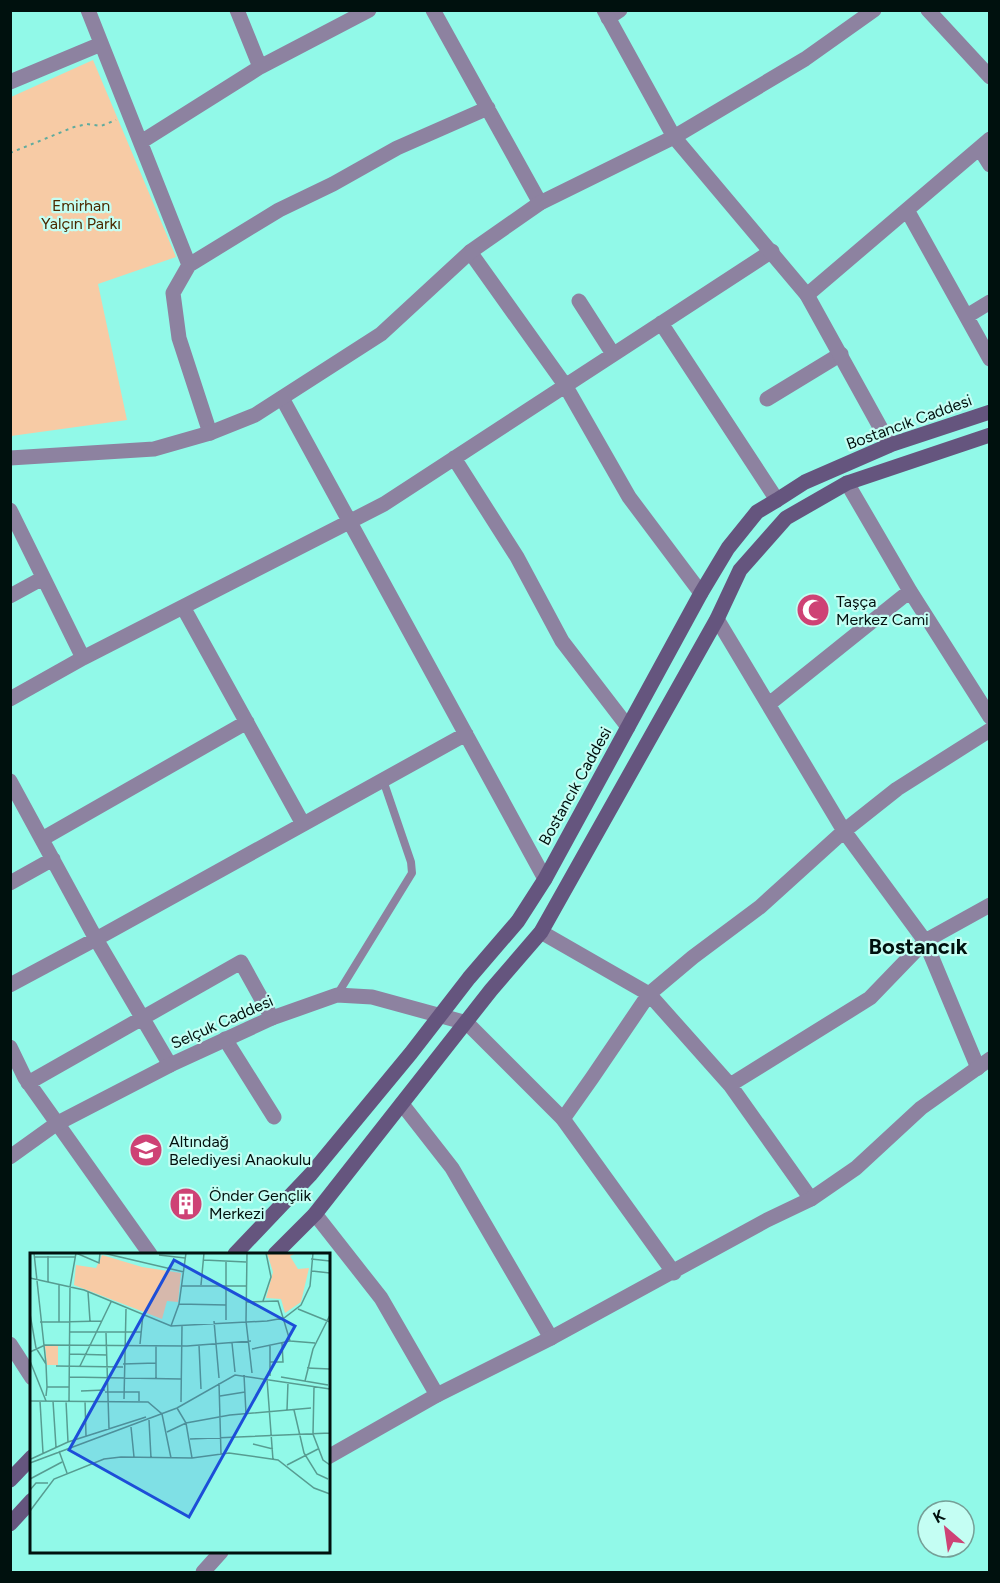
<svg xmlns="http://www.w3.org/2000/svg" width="1000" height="1583" viewBox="0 0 1000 1583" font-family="Figtree,sans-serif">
  <rect width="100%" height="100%" fill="#91f9e8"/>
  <path fill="#f7cba5" d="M 93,60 L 176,257 L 98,284 L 127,420 L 11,436 L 11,97 Z"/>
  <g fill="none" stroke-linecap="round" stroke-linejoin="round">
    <path stroke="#60ab9e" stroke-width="2" stroke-dasharray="3 4.5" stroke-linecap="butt" d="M 10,153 L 74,127 L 87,124 L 101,126 L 116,120"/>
    <path stroke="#8d82a0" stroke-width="8" d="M 337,995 L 412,873 L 411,862 L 383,780"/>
    <path stroke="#8d82a0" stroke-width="15" d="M 88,10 L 189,265 L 173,293 L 179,338 L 210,433
      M 237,10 L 260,67
      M 433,10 L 540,203
      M 928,10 L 990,77
      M 608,18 L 620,10
      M 10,82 L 101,44
      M 141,142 L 260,67 L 369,10
      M 980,149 L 990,165
      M 907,210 L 990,359
      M 470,252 L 565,385 L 629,497 L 701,593
      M 189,265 L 279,210 L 333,184 L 397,148 L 488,108
      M 807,295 L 990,139
      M 579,301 L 613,354
      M 967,316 L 990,302
      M 661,323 L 777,500
      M 282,398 L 545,879
      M 767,399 L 841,354
      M 454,458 L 517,557 L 562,641 L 628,727
      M 847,483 L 910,591 L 990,717
      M 10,510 L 83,658
      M 10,596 L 43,578
      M 183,607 L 303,824
      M 717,619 L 844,831 L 925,941 L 978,1068
      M 10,699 L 83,658 L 384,504 L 772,251
      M 769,704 L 910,591
      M 10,781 L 96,939 L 170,1065
      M 42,839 L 247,722
      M 10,883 L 53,859
      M 541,932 L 649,994 L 730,1085 L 811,1199
      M 10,985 L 96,939 L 466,734
      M 225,1039 L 274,1117
      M 10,1047 L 25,1078 L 150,1254
      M 28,1083 L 241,962 L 272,1018
      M 730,1085 L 870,998 L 925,941 L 990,905
      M 402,1104 L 452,1168 L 551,1338
      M 563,1119 L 592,1078 L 649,994 L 693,957 L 760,907 L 844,831 L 897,789 L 990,730
      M 315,1214 L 381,1298 L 437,1395
      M 10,1344 L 32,1378"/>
    <path stroke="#8d82a0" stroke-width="15" d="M 604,10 L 674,137 L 807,295 L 890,445
      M 10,458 L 154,449 L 210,433 L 255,415 L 381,334 L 470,252 L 540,203 L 674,137 L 805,59 L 874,10
      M 10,1157 L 56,1124 L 170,1065 L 272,1018 L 337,995 L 372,997 L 467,1023 L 563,1119 L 674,1273
      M 328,1457 L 437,1395 L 551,1338 L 767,1220 L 811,1199 L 856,1168 L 921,1108 L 990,1059
      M 203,1572 L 221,1552"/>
    <path stroke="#65557e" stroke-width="15" d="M 235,1254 L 311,1174 L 411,1053 L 469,978 L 518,921 L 545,879 L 701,593 L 728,548 L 757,512 L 777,500 L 805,482 L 890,445 L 990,412
      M 275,1254 L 315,1214 L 491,990 L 541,932 L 717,619 L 740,570 L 786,518 L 847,483 L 990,435
      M 10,1480 L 32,1457
      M 10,1524 L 32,1500"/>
  </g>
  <defs>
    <g id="mosque-disc" transform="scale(1.725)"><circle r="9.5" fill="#ce4275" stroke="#c4fef3"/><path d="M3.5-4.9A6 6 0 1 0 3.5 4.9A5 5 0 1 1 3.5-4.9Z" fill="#fff"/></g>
    <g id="school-disc" transform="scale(1.725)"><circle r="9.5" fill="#ce4275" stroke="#c4fef3"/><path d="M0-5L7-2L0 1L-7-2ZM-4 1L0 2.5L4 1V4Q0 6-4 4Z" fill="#fff"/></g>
    <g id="building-disc" transform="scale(1.725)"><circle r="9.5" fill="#ce4275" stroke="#c4fef3"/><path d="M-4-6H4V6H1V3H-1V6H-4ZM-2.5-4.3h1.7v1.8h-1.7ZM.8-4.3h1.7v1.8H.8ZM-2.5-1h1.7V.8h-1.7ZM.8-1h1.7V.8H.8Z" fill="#fff"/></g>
  </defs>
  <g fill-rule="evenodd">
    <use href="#mosque-disc" x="813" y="610"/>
    <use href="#school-disc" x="146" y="1150"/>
    <use href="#building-disc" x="186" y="1204"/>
  </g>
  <g text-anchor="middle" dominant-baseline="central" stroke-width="4.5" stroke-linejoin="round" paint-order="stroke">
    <g font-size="16" fill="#4c2901" stroke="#c4fef3">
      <text x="81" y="205">Emirhan<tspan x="81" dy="18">Yalçın Parkı</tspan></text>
    </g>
    <g font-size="16" fill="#00110e" stroke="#c4fef3">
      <text transform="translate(909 422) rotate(-20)">Bostancık Caddesi</text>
      <text transform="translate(575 786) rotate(-61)">Bostancık Caddesi</text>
      <text transform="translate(222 1022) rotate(-24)">Selçuk Caddesi</text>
    </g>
    <g font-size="16" fill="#00110e" stroke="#c4fef3" text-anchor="start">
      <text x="836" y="601">Taşça<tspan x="836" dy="18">Merkez Cami</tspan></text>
      <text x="169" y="1141">Altındağ<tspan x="169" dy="18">Belediyesi Anaokulu</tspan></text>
      <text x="209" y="1195">Önder Gençlik<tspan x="209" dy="18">Merkezi</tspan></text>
    </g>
    <g font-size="22" font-weight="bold" fill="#00110e" stroke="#c4fef3">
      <text x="918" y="946">Bostancık</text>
    </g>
  </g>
  <g transform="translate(30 1253)">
    <rect width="300" height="300" fill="#91f9e8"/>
    <path d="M 237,0 L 267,0 L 260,3 L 268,16 L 279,15 L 271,49 L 255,60 L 251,46 L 236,45 L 243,19 ZM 72,2 L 112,14 L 151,20 L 148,49 L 137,48 L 132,66 L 44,32 L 46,12 L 66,15 ZM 15,93 L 28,93 L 28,112 L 17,112 Z" fill="#f7cba5"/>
    <path fill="none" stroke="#579c91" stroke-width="1.5" d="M 4,0 L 16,111M 46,0 L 69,10 L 70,0M 73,0 L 154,19M 217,0 L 216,68 L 222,120M 129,2 L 155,5M 18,3 L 18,29M 4,4 L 45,4M 281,6 L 300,8M 174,7 L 216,9M 282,18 L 300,20M 0,25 L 54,37 L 141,73 L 237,68 L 254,65 L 271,52 L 280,33 L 283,0M 29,31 L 29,69 L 72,68M 171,32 L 174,0M 152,33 L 216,33M 58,39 L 60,68M 233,48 L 241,24 L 236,0M 217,49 L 248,48 L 260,88 L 222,96M 149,51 L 196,52M 268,56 L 300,69M 0,61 L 6,95 L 16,111 L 17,134M 196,67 L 196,8M 184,68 L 189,125M 10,69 L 29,69M 141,73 L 149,51 L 156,0M 39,79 L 111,79M 76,80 L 79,176M 260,88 L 285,90M 202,90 L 205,119M 110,91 L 113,61M 126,92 L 126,126M 169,92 L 171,136M 0,99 L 15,92 L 157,93 L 221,88M 39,101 L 77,102M 0,108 L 16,148M 240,109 L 253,109 L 252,90M 93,111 L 126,110M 26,113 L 93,114M 50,113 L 81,49M 277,115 L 300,116M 214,122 L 216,161M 240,123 L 240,93M 39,124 L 151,126M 251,124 L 298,132M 237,126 L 243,207M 275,128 L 283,96 L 300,62M 189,130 L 191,201M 284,134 L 283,181 L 293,207 L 300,212M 51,138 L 75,137M 75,139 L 109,139 L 109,148M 16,143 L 17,134 L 39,134M 190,143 L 215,139M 94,146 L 96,56M 0,148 L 118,149 L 132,161 L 141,205M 10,148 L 13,200M 23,148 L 26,194M 36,148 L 38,189M 39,148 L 40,34 L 46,0M 55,148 L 56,183M 151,149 L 152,73M 300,153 L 300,197M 147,155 L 156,170 L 162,205M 257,157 L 258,129M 264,157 L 274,200 L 287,221 L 298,226M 119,167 L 121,205M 101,174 L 104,204M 137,179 L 156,170 L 200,162 L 281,155M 160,186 L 300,180M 223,191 L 243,196M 29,198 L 37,220M 1,206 L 38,189 L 116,164M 0,210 L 147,155 L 205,122 L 300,136M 257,212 L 288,196M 0,226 L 32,209M 0,237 L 6,230 L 18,230M 0,258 L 24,226 L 74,206 L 91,204 L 162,205 L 199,200 L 248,207 L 284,235 L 300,241"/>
    <path fill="#1d4ed8" fill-opacity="0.15" stroke="#1d4ed8" stroke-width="3" d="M 144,7 L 265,73 L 159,264 L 39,197 Z"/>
    <rect width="300" height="300" fill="none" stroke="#00110e" stroke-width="3"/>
  </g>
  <rect width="1000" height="1583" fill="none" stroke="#00110e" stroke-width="24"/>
  <g transform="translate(946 1529) rotate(331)"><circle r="28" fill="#c4fef3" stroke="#769f97" stroke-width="1.5"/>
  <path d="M0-4.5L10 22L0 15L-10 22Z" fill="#ce4275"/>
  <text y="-9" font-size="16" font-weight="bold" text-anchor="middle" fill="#00110e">K</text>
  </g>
</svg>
